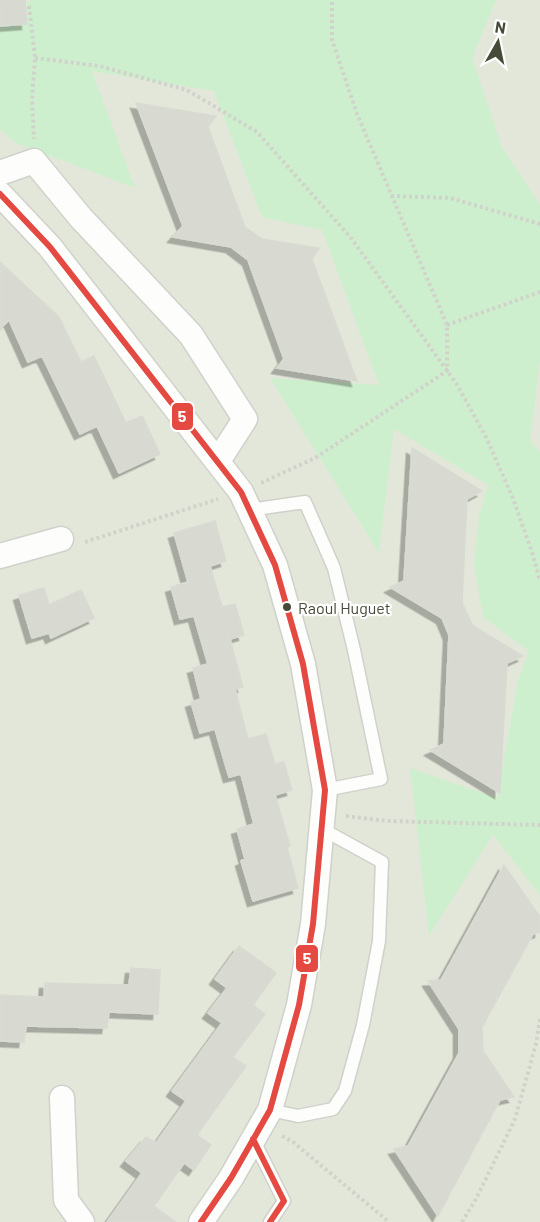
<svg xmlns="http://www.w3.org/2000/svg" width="540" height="1222" viewBox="0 0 540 1222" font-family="Barlow,sans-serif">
  <defs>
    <filter id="shadow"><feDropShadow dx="-5.5" dy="5.5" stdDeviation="0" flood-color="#0004"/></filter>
  </defs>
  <rect width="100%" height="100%" fill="#f1f3ed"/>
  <path fill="#e3e7da" d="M 0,0 L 540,0 L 540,1222 L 0,1222 Z"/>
  <path fill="#ceefce" d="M 31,0 L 496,0 L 472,58 L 502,147 L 540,205 L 540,360 L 530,440 L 540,453 L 540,895 L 493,835 L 429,936 L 410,768 L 497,798 L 518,680 L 529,651 L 483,617 L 474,565 L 479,516 L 488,485 L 394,429 L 379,553 L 270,378 L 379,385 L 322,230 L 262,217 L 214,91 L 92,71 L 135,188 L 16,143 L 0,129 L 0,16 Z"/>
  <path fill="#d8dad2" stroke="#d9dbd3" stroke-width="1.5" filter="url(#shadow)" d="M 0,0 L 25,0 L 27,24 L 0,26 Z
    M 136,103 L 216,116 L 208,127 L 245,227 L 262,239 L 319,248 L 312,259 L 357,381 L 277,368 L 284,359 L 248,260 L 231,247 L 173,237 L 183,226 Z
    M 0,262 L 59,317 L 81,362 L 94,356 L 126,423 L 142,416 L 160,454 L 119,473 L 97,426 L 80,434 L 42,356 L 28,362 L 9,320 L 0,329 Z
    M 412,448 L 482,491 L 467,499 L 462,603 L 473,626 L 523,656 L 507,663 L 500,793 L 430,750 L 444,744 L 449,635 L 442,618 L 390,587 L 404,581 Z
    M 215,521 L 226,561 L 210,566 L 222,607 L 235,604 L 244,635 L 230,639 L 243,687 L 235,689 L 248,739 L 266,734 L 275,764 L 284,762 L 292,790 L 275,795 L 290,846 L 287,847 L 298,888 L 253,901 L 241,861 L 245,859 L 237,829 L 254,824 L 241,774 L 229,777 L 215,729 L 200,733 L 191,702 L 201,699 L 193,668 L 208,664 L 194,616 L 180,619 L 171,587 L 188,582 L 174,533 Z
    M 44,588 L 49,605 L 81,590 L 94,618 L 51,638 L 49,633 L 32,638 L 19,595 Z
    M 504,865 L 540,917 L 540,932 L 533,934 L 482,1027 L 483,1051 L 514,1097 L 500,1100 L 438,1216 L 394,1149 L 408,1146 L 459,1053 L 459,1029 L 428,981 L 441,980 Z
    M 239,946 L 276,973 L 253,1005 L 265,1014 L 233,1057 L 246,1066 L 197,1135 L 211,1145 L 194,1170 L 184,1163 L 154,1206 L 176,1222 L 107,1222 L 142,1173 L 126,1161 L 146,1137 L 156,1143 L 186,1101 L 172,1091 L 222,1023 L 208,1013 L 227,988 L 215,979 Z
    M 131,968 L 160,970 L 158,1014 L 109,1012 L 107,1028 L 26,1026 L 24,1042 L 0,1041 L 0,995 L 44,997 L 45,983 L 129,985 Z"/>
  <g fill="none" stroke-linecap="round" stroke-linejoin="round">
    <g stroke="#cfd1ca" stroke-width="15">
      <path id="lane" d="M 249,510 L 305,502 L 334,568 L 354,650 L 381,779 L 325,790
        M 270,1110 L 298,1116 L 333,1109 L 345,1091 L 363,1025 L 379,941 L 382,862 L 322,829
        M 253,1139 L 284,1201 L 270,1222"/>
    </g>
    <g stroke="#cfd1ca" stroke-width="27">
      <path id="street" d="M 0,173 L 34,161 L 81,218 L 191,335 L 245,419 L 218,461
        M 0,194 L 50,247 L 241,492 L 275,565 L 303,664 L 325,790 L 313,924 L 299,1005 L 270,1110 L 231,1178 L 201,1222
        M 0,556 L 61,539
        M 62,1098 L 66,1200 L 82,1222"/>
    </g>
    <path stroke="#d1d3cb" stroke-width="4" stroke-dasharray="3 3" stroke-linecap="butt" d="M 29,6 L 35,58 L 32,100 L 34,139
      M 35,58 L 99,66 L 187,90 L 257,132 L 351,238 L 456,383 L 486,437 L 512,496 L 532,552 L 540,581
      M 391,196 L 450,198 L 540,224
      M 447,325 L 540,292
      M 261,483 L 315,458 L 447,371 L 447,325 L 357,114 L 332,40 L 332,0
      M 85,542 L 218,499
      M 346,816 L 387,821 L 540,825
      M 282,1136 L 293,1142 L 389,1222
      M 462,1222 L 476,1199 L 515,1119 L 536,1044 L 540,1019"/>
    <use href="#lane" stroke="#fdfdfc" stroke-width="12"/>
    <use href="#street" stroke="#fdfdfc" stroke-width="24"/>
    <g stroke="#fff" stroke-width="10">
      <path id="bus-1" d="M 0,194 L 50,247 L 241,492 L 275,565 L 303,664 L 325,790 L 313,924 L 299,1005 L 270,1110 L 231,1178 L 201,1222
        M 253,1139 L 284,1201 L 270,1222"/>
    </g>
    <use href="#bus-1" stroke="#e44a41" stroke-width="6"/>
  </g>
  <circle fill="#464a38" stroke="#fff" stroke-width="2" cx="287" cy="607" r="5"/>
  <g text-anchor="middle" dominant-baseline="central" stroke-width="4.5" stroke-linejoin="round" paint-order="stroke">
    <g font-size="16" fill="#464a38" stroke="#fff" text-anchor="start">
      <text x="298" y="607">Raoul Huguet</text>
    </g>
  </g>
  <g stroke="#fff" stroke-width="2">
    <rect x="171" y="402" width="23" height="29" rx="6" fill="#e44a41"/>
    <rect x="295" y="944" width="24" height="29" rx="6" fill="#e44a41"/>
  </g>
  <g font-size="16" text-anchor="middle" font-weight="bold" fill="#fff">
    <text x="182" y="422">5</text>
    <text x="307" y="964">5</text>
  </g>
  <g transform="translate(498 42) rotate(9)" stroke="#ffffff" stroke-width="4.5" paint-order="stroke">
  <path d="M0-4.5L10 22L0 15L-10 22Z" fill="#464a38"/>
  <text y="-9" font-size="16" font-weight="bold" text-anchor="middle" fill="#464a38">N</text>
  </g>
</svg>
